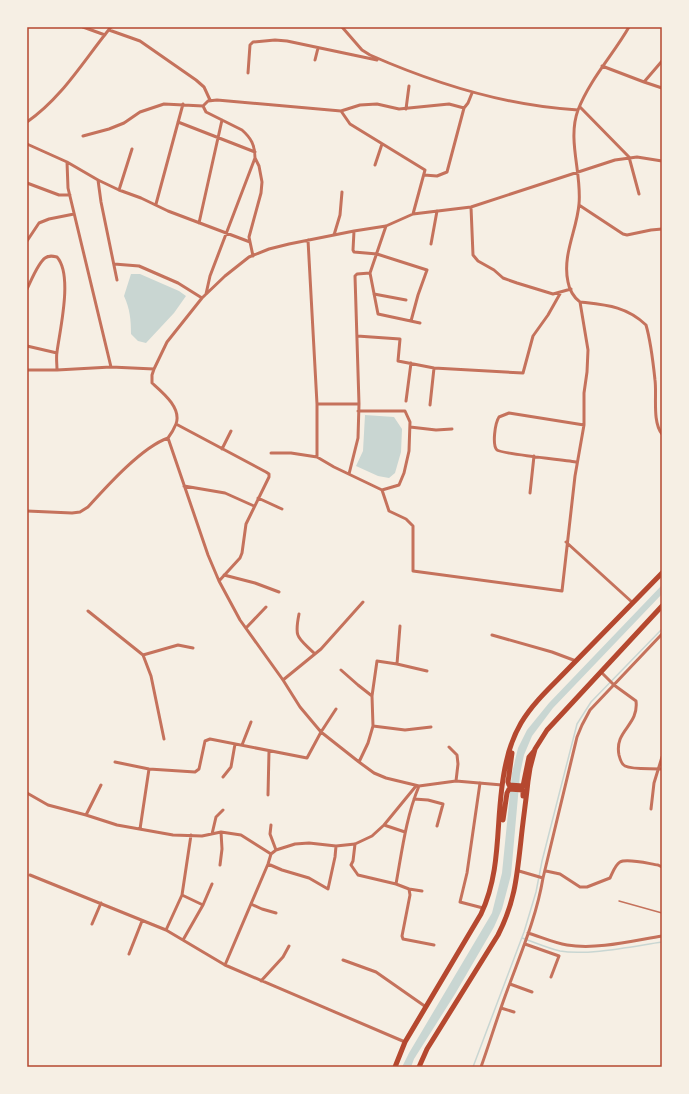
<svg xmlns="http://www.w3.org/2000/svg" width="689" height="1094" viewBox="0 0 689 1094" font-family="'Titillium Web',sans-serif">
  <rect width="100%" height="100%" fill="#f6efe4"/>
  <path fill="#c9d6d2" d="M 131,274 L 140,274 L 179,291 L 186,296 L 174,313 L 146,343 L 138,341 L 131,334 C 131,320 130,309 124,296 Z
    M 365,415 L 394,417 L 402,429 L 401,452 L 395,473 L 389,478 L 378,476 L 356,466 L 363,451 Z
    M 662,585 L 662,594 L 553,708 L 532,736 L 524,755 L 520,774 L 511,875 L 502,909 L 494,927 L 455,994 L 414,1059 L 411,1067 L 402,1067 L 409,1053 L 492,913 L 502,873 L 512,773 L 518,748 L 527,730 L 549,703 Z"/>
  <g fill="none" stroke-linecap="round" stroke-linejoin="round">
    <path stroke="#c9d6d2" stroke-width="1.5" d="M 522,938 C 534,942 547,948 560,951 C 587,956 634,946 662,942
      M 473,1067 L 524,932 L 536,892 L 542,861 L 577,724 L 591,702 L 662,629"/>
    <path stroke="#c5725c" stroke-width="1.5" d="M 619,901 L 662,913"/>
    <path stroke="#c5725c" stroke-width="3" d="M 83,27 L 105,35
      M 342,27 L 362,50 L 370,55 C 436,84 506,106 578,110
      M 629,27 C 613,55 590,79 578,110 C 567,140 582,173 579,204 C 577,230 562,255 568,282 C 569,289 574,298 580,302 C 606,305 626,306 646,325 C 651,342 653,361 655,380 C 657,395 652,422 662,434
      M 109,30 L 140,41 L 196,80 L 204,87 L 210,100
      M 315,60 L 318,48
      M 602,66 L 644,82 L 662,61
      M 248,73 L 250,45 L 253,42 L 275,40 L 287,41 L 377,60
      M 644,82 L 662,88
      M 203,106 L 208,101 L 217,100 L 341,111 L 360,105 L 377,104 L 399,109 L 449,104 L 464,108
      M 203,106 L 206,112 L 242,130 C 251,138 255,145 255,158 L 210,276 L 206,294
      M 580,107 L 629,157 L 639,194
      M 406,109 L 409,86
      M 341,111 L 350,124 L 425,170 L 413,214
      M 27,122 C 62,98 84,60 111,27
      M 178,122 L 255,152
      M 83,136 L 109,129 L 124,123 L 140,112 L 164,104 L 203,106
      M 27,144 L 67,162 L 98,180 L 119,190 L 141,198 L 168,211 L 250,242
      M 67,162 L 68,188 L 111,367
      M 375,165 L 382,144
      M 424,175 L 437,176 L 447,172 L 464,108 L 468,103 L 472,93
      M 98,180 L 101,202 L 117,280
      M 27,183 L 59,195 L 70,195
      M 119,190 L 132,149
      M 156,204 L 183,104
      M 579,205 L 623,234 L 627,235 L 651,230 L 662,229
      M 471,207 L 473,255 L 478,261 L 494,270 L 503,278 L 517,283 L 553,294 L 571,289
      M 199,223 L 222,120
      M 354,231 L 353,250 L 354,252 L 377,254 L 427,270 L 418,295 L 411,321
      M 334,235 L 340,215 L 342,192
      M 308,240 L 317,404 L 317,457
      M 27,241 L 39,223 L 49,219 L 74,214
      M 431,244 L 437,211
      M 253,256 L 249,237 L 261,193 L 262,182 L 259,166 L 255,158
      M 114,264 L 139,266 L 178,283 L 202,298
      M 370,273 L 378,314 L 420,323
      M 27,289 C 31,281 38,263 45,258 C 49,255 53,256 57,257 C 73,275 60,329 57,352 C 56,358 57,364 57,370
      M 374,294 L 406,300
      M 357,336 L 400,339 L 398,361 L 434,368 L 523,373 L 533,336 L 548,315 L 561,292
      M 27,346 L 57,353
      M 27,370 L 57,370 L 111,367 L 154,369
      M 406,401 L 411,363
      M 317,404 L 359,404
      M 430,405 L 434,368
      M 176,424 L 266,472 L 269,474 L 269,477 L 246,524 L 242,553 L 240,558 L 219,581
      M 410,427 L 436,430 L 452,429
      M 168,438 L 208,555 L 219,581 L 240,620 L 283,680 L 300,707 L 321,732 L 359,762 L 374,773 L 386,778 L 419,786 L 456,781 L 502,785
      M 222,449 L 231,431
      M 271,453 L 291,453 L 317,457 L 334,467 L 382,490 L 399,485 L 404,473 L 409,451 L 410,422 L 405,411 L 358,411
      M 577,462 C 566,460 501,454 497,450 C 492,445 495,423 499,417 L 509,413 L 584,425
      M 349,474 L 358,438 L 359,404 L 355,276 L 357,274 L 370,273 L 386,226
      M 184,486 L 225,493 L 254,506
      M 382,490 L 389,511 L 406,519 L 413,526 L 413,571 L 562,591 L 575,476 L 584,425 L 584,393 L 587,372 L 588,350 L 580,302
      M 530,493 L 534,456
      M 258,498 L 282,509
      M 27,511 L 72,513 L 80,512 L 88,507 C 107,486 142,447 168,438 C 171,434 174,429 176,424 C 182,408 162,392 152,383 L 152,375 L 154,369 L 167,342 L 202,298 L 225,276 L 249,257 L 269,249 L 289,244 L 354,231 L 386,226 L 413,214 L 471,207 L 615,160 L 637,157 L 662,161
      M 566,542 L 633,603
      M 224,575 L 255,583 L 279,592
      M 88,611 L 143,655 L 178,645 L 193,648
      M 299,614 C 294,639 298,637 315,654
      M 246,628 L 266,607
      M 492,635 L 552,652 L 576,661
      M 143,655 L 151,676 L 164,739
      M 397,664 L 427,671
      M 341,670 L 358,685 L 372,696
      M 601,672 L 614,685 L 636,701 C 639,726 614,730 619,755 C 620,759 621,764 625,766 C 633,770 652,768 662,769
      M 283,680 L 321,649 L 363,602
      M 373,726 L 405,730 L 431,727
      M 242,745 L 251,722
      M 449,747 L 457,755 L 458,764 L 456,781
      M 115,762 L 149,769 L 195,772 L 199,769 L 205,741 L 210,739 L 307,758 L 321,732 L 336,709
      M 359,762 L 368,743 L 373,726 L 372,696 L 377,661 L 397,664 L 400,626
      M 223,777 L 231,767 L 235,744
      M 480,783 L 467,873 L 460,902 L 483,908
      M 419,786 C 406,817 402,851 396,884 L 409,889 L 410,895 L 402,936 L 403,939 L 434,945
      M 27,793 L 48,805 L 86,815 L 117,825 L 173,835 L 202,836 L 221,832 L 241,835 L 271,854
      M 268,795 L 269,751
      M 414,799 L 428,800 L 443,804 L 437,826
      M 651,809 L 654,783 L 662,757
      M 86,815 L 101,785
      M 271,825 L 270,834 L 276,850
      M 384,825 L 405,832
      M 140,829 L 149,769
      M 212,834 L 216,817 L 223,810
      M 355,844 L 353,861 L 351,865 L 358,875 L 396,884
      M 268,864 L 282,870 L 309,878 L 328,889 L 335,857 L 336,846
      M 220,865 L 222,849 L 221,832
      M 519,871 L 543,878
      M 546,871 L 560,874 L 580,887 L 587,887 L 610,878 C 613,872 615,865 620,862 C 627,858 650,864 658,865 L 662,867
      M 30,875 L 166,930 L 225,965 L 405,1042
      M 409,889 L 422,891
      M 182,895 L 203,905 L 183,940
      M 251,904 L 262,909 L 276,913
      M 203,905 L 212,884
      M 92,924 L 101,903
      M 166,930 L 182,895 L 191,835
      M 528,933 C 541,937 554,943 567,945 C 596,950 632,941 662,936
      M 525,944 L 559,956 L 551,977
      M 129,954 L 142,921
      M 343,960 L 376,972 L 426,1007
      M 225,965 L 268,864 L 271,854 L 276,850 L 295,844 L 309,843 L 336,846 L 355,844 L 372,836 L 384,825 L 416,786
      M 261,981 L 283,957 L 289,946
      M 510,984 L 532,992
      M 501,1008 L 514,1012
      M 481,1067 C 491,1039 499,1011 510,983 C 523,948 537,914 543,878 L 577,737 L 582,725 L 590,710 L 662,634"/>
    <path stroke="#b5482f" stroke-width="5" d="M 512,753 L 508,782 L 509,785 L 523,786 L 529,757 L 534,751
      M 503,820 L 507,793 L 509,789 L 523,790 L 523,796
      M 395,1067 L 405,1042 L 481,914 C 504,865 494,814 506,763 C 509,749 514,735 521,723 C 534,701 554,684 571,666 C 601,635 632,604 662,573
      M 419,1067 L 427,1049 L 498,935 C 515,902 517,876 521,840 C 523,820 526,801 528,781 L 530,768 L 535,749 L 547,730 L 662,606"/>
  </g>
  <rect width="689" height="1094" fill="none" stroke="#f6efe4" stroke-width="56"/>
  <rect x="28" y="28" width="633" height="1038" fill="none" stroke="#b5482f" stroke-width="1.5"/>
</svg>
